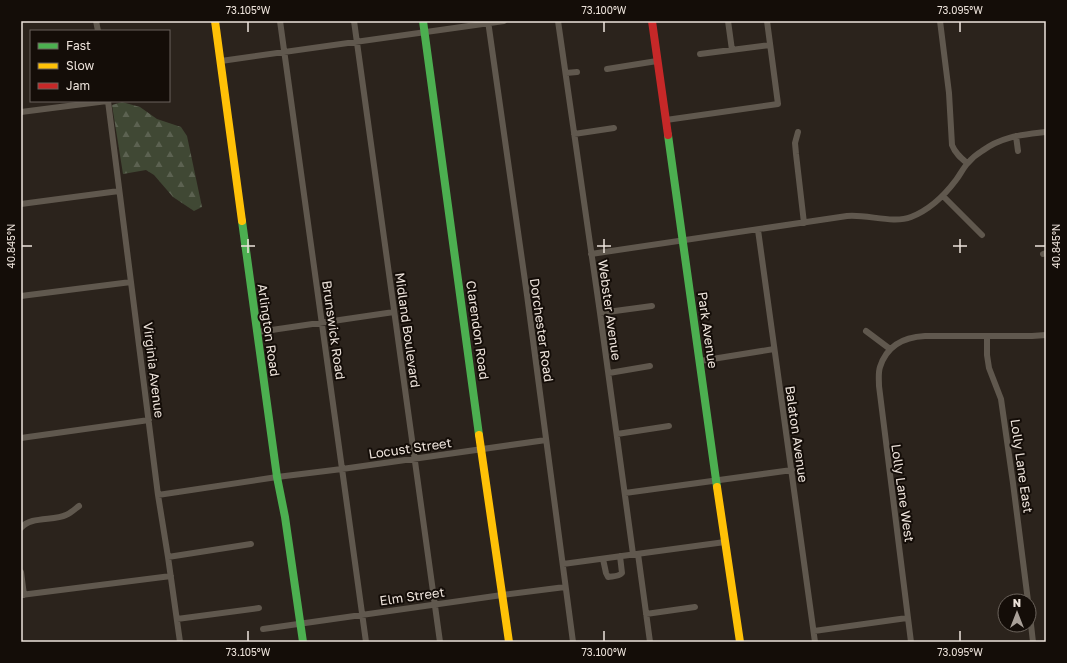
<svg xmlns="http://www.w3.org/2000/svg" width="1067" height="663" viewBox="0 0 1067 663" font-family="'Golos Text',sans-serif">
  <defs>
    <pattern id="forest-firs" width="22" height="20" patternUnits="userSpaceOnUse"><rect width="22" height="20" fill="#404834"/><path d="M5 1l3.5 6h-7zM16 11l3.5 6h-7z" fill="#5c6251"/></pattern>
  </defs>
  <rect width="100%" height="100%" fill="#2b231c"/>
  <path fill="url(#forest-firs)" d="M 122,102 L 140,107 L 157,119 L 181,127 L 187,136 L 202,207 L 194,211 L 173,197 L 154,175 L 146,170 L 123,174 L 112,105 Z"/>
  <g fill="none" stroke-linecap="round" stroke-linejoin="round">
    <path stroke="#60584e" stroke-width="6" d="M 96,21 L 98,31
      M 280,21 L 366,642
      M 354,21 L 440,642
      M 488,21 L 527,295 L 573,642
      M 558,21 L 600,313 L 633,554
      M 728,21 L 732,50
      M 940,21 L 949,93 L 952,145 C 955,153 961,158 967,163
      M 700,54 L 770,45
      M 221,61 L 504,21
      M 607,69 L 657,61
      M 566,73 L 577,72
      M 108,101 L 158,495 L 168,557 L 180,642
      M 21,112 L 107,101
      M 666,120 L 778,104 L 767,21
      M 798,132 L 795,143 L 796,154 L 804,223
      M 574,134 L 614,128
      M 1016,136 L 1018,151
      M 943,196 L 982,235
      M 21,204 L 119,191
      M 758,230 L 815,642
      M 591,254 L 847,216 C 867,214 893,224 911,217 C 929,210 944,196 956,180 C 960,175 963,168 968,163 C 972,158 977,154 982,151 C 1002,136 1022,135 1046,132
      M 1043,254 L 1046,253
      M 21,296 L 131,282
      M 600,313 L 652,306
      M 866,331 L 890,349
      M 258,332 L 394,312
      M 987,337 L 987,355 L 989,368 L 1001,399 L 1013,483 L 1028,601
      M 700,361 L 774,349
      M 609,373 L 650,366
      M 617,434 L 669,426
      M 21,438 L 149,420
      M 625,493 L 792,470
      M 158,495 L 277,477 L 342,469 L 546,440
      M 21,528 C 30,516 54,521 66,515 C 71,513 75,509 79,506
      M 638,554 L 650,642
      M 168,557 L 251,544
      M 603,559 L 606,573 L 608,577 C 613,576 618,577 622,573 L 620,556
      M 563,564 L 725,542
      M 21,572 L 24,595
      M 21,595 L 171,576
      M 1029,607 L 1033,642
      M 646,614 L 695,607
      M 177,619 L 259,608
      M 263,629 L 502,595 L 565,587
      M 814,631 L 907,618
      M 911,642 L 879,386 C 879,380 878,373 880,367 C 887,345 904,337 925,336 L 1032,336 L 1046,335"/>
    <path stroke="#4caf50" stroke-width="8" d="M 423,21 L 479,435
      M 668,135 L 717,487
      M 242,221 L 277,477 L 285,517 L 303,642"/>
    <path stroke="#ffc107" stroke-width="8" d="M 215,21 L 242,221
      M 479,435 L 509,642
      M 717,487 L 740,642"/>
    <path stroke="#c62828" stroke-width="8" d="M 652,21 L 668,135"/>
  </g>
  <path fill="none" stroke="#ede3db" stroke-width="1.5" d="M 248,22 L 248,32M 604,22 L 604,32M 960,22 L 960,32M 248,239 L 248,253M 604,239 L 604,253M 960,239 L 960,253M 22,246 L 32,246M 241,246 L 255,246M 597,246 L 611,246M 953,246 L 967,246M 1035,246 L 1045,246M 248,631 L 248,641M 604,631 L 604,641M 960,631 L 960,641"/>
  <g text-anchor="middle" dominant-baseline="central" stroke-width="4" stroke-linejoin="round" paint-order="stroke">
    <g font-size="13" fill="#ede3db" stroke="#140d08">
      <text transform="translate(610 310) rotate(82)">Webster Avenue</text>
      <text transform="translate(269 330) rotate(82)">Arlington Road</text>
      <text transform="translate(334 330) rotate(82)">Brunswick Road</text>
      <text transform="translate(408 330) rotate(82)">Midland Boulevard</text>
      <text transform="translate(478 330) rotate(82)">Clarendon Road</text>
      <text transform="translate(542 330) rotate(82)">Dorchester Road</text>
      <text transform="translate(708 330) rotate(82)">Park Avenue</text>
      <text transform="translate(154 370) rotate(83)">Virginia Avenue</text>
      <text transform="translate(797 434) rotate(82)">Balaton Avenue</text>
      <text transform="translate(410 448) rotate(-8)">Locust Street</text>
      <text transform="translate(1022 466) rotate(82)">Lolly Lane East</text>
      <text transform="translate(903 493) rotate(82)">Lolly Lane West</text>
      <text transform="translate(412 596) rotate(-8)">Elm Street</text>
    </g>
  </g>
  <rect width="1067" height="663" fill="none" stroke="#140d08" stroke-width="44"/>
  <rect x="30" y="30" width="140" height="72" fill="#140d08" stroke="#6b635c"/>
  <rect x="38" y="43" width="20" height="6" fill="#4caf50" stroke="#6b635c"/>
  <text x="66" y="50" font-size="12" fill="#ede3db">Fast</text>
  <rect x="38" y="63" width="20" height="6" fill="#ffc107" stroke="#6b635c"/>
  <text x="66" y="70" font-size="12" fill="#ede3db">Slow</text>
  <rect x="38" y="83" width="20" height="6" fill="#c62828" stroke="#6b635c"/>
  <text x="66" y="90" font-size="12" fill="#ede3db">Jam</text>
  <g transform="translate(1017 613)"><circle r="19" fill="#140d08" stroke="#6b635c"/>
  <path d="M0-3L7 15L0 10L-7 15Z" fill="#a9a098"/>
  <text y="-6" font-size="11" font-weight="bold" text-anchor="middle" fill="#ede3db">N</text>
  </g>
  <rect x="22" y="22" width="1023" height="619" fill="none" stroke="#ede3db" stroke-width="1.5"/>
  <g font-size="10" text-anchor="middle" fill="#ede3db">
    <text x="248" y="14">73.105°W</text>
    <text x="604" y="14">73.100°W</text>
    <text x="960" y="14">73.095°W</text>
    <text transform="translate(11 246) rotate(-90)" y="4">40.845°N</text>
    <text transform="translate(1056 246) rotate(-90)" y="4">40.845°N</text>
    <text x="248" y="656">73.105°W</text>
    <text x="604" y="656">73.100°W</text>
    <text x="960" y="656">73.095°W</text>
  </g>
</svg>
